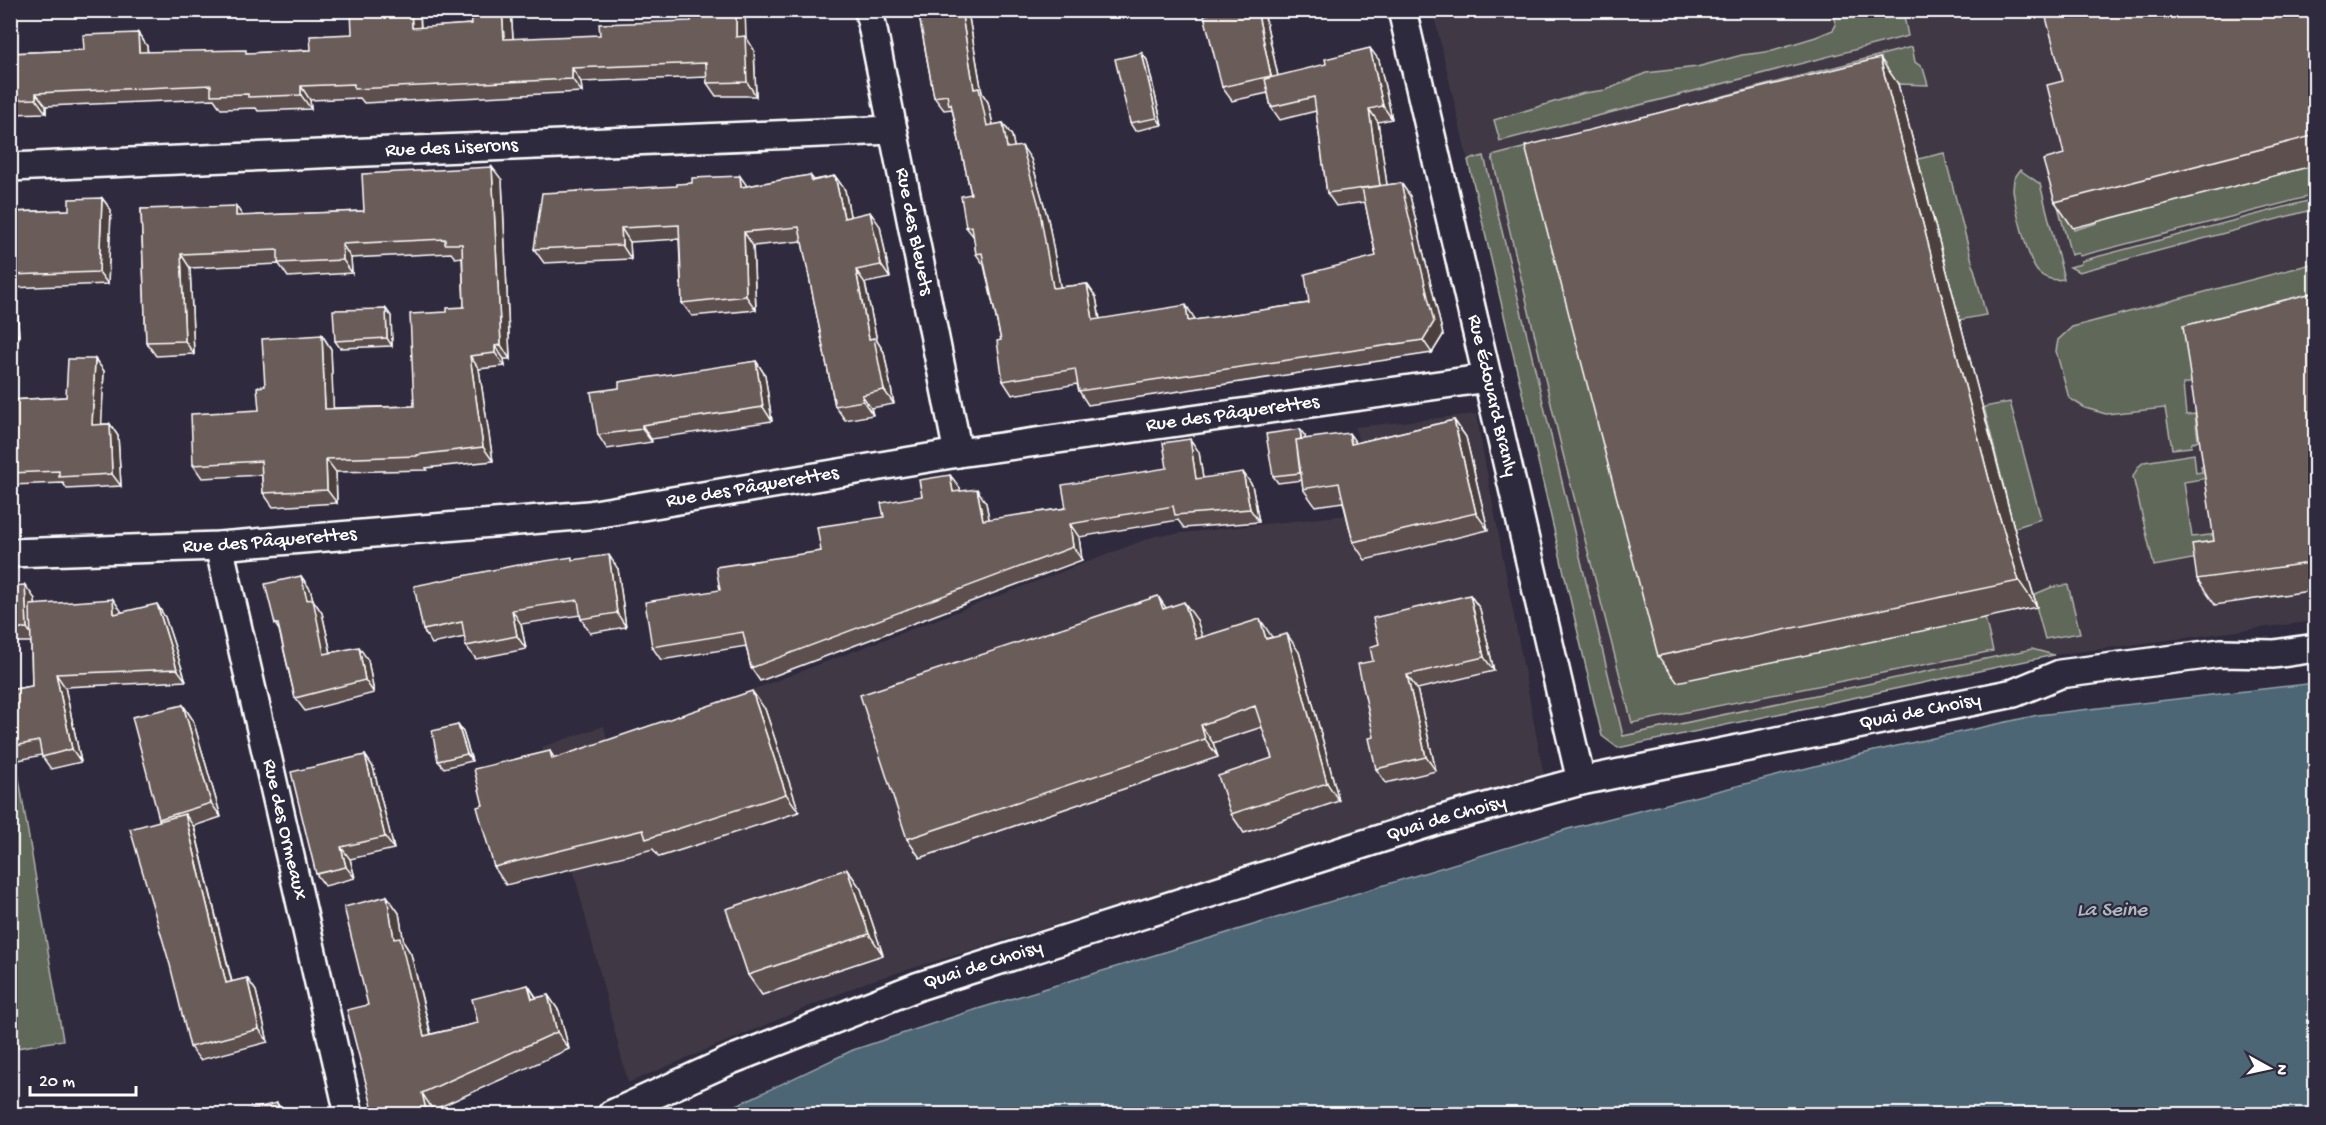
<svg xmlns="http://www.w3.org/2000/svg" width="2326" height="1125" viewBox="0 0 2326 1125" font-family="'Gochi Hand',sans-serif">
  <rect width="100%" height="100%" fill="#2f2a3d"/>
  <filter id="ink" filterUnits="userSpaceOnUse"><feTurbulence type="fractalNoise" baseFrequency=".0167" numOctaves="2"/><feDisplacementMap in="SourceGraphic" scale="12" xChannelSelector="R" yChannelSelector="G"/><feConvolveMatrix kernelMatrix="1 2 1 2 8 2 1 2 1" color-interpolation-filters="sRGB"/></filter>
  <g filter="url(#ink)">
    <path fill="#413945" d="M 1433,11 L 2315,11 L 2315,621 L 2054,655 L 1618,748 L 1602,736 Z
      M 1476,414 L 1544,776 L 867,982 L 628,1083 L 542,747 L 604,726 L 608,745 L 1155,536 L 1375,512 L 1355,427 Z"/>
    <path fill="#61675a" stroke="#b0b3ac" stroke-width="1.5" fill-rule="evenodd" d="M 1831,11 L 1903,11 L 1908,36 L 1500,141 L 1494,120 L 1584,93 L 1606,90 L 1646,73 L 1697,67 L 1742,55 L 1766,52 L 1816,37 L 1833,30 L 1836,25 Z
      M 1912,47 L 1915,62 L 1923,68 L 1928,85 L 1898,84 L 1985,618 L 1993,651 L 1632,723 L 1563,454 L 1492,156 Z
      M 2092,149 L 2112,218 L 2315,165 L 2315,195 L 2080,256 L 2078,253 L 2071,255 L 2046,161 ZM 2084,179 L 2097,223 L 2074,230 L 2061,186 Z
      M 1944,153 L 1986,315 L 1959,320 L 1918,159 Z
      M 1484,156 L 1623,736 L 2032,649 L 2054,655 L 1618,748 L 1602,736 L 1468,160 Z
      M 2020,170 L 2040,184 L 2064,279 C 2054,281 2045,279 2038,272 C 2028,262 2015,205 2013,190 L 2014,179 Z
      M 2315,199 L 2315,209 L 2079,272 L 2070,267 L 2081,264 L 2081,261 Z
      M 2315,263 L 2315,320 L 2194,382 L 2183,384 L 2186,415 L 2195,414 L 2198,440 L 2192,443 L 2191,447 L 2172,449 L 2165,408 L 2106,414 L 2085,408 L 2069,398 L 2056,351 L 2058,340 L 2072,327 Z
      M 2010,402 L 2041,519 L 2014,528 L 1984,407 Z
      M 2194,454 L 2196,473 L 2202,472 L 2201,466 L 2217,464 L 2219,476 L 2184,482 L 2192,537 L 2228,533 L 2203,557 L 2154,566 L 2133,477 L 2138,467 L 2144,462 Z
      M 2068,585 L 2080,633 L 2045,639 L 2033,595 L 2052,587 Z
      M 17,767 L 63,1040 L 11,1049 L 10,768 Z"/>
    <path fill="#4d6674" stroke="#94a3ac" stroke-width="1.5" d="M 2315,683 L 2315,1114 L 718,1114 L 853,1050 L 971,1011 L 1568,829 L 1874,751 L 2038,715 Z"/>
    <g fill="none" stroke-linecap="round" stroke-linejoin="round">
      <g stroke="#fff" stroke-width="32">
        <g id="street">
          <path id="s1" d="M 869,10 L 958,453"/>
          <path id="s2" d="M 1402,10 L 1581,781"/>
          <path id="s3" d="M 10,167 L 893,130"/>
          <path id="s4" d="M 219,546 L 349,1114"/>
          <path id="s5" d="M 10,553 L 219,546 L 589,515 L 958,453 L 1488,378"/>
          <path id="s6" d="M 612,1114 L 731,1060 L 919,986 L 1439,820 L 1581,781 L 2014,693 L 2060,674 L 2221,653 L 2274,654 L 2316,648"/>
        </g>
      </g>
      <use href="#street" stroke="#2f2a3d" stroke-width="27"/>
    </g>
    <path fill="#5c4f4d" stroke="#fff" stroke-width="1.5" d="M 420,10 L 421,28 L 472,24 L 511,10 L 513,39 L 746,37 L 754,50 L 756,96 L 716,96 L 707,83 L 707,77 L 581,82 L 582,92 L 364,103 L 360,98 L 310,100 L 311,109 L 258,111 L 256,108 L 221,109 L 214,99 L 46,106 L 46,113 L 10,114 L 10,53 L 84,50 L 138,33 L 147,46 L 148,52 L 249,53 L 311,50 L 352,34 Z
      M 918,10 L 977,10 L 968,12 L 982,93 L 988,102 L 993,125 L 1003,123 L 1012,136 L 1014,147 L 1031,159 L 1048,219 L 1060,287 L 1087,284 L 1096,297 L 1100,319 L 1195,319 L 1195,320 L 1309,303 L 1376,256 L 1365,202 L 1336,206 L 1327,193 L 1316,111 L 1280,120 L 1271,107 L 1268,93 L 1232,101 L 1222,87 L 1223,10 L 1261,10 L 1265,17 L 1278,76 L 1379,60 L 1392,119 L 1378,122 L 1387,185 L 1401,183 L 1410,196 L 1443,335 L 1432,353 L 1088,405 L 1079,391 L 1077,384 L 1012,395 L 1003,381 L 1001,340 L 984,265 L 976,254 L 974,237 L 966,227 L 971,194 L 952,109 L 944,110 L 934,97 Z
      M 2316,10 L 2316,165 L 2073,228 L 2055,202 L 2064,154 Z
      M 1142,53 L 1147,60 L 1162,125 L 1135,131 L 1130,123 Z
      M 1898,84 L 2014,528 L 2037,607 L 1677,682 L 1658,656 Z
      M 810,175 L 814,180 L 835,176 L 845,190 L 850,216 L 880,226 L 890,278 L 865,283 L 877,341 L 884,352 L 894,404 L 871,408 L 873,415 L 845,420 L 835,406 L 802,241 L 753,246 L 756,310 L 692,316 L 682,303 L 679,239 L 630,242 L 631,259 L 544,263 L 534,249 L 677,186 L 692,183 L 747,186 Z
      M 502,180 L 510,359 L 504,359 L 505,366 L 479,369 L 493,461 L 426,468 L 427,470 L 336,472 L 337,503 L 273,507 L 263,493 L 262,475 L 202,478 L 193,465 L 259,410 L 265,386 L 322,335 L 331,349 L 333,408 L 414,406 L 447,312 L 464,307 L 462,257 L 455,258 L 451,253 L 351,258 L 352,273 L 288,277 L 279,264 L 190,268 L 194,354 L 156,356 L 146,342 L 141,209 L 243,216 L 364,211 Z
      M 102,198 L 111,210 L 108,284 L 10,288 L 10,212 L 69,210 Z
      M 2316,292 L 2316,590 L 2215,605 L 2197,579 L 2214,541 Z
      M 10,296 L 17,306 L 19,337 L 10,337 Z
      M 386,309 L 391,316 L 392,346 L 340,348 L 335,341 Z
      M 95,359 L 104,371 L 101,424 L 110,424 L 118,436 L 121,486 L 67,489 L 63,483 L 10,485 L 10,400 L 66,397 Z
      M 756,361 L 765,375 L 772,421 L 651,439 L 652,442 L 607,449 L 598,435 L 619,388 Z
      M 1454,420 L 1466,437 L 1488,530 L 1365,560 L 1353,542 L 1343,502 L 1315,506 L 1303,489 L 1302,480 L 1278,483 L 1273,476 L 1305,436 L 1305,439 L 1356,443 Z
      M 1199,452 L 1203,478 L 1252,485 L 1259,522 L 1184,528 L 1178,520 L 1079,537 L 1082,560 L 760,681 L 751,668 L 746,646 L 661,660 L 652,647 L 720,590 L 821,551 L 922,496 L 950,475 L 960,488 L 960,491 L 986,503 L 989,520 L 1066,508 L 1167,468 Z
      M 574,560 L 618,569 L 626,627 L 590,633 L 581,619 L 580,615 L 521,624 L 526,649 L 476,659 L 466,646 L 465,637 L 432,644 L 423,630 Z
      M 301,576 L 310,589 L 313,600 L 322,613 L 331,653 L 368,660 L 374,693 L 305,711 L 295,698 L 279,630 L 275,624 Z
      M 10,586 L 35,599 L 35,605 L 122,612 L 122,613 L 165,617 L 186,681 L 65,687 L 81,762 L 51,769 L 41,755 L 10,762 L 10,690 L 32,686 L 31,642 L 10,642 Z
      M 1470,595 L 1480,609 L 1494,671 L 1417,689 L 1436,771 L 1386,783 L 1376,769 L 1374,737 L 1373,661 L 1379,644 Z
      M 1166,608 L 1197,620 L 1202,638 L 1272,637 L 1299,652 L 1339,801 L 1244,833 L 1231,814 L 1272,758 L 1262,727 L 1213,743 L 1218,757 L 920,858 L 907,839 Z
      M 183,705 L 193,720 L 221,817 L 194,826 L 232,982 L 247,978 L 256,991 L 268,1042 L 200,1060 L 190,1047 L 159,819 Z
      M 765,709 L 799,812 L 659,857 L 653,849 L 506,885 L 494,867 L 483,805 L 550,751 L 555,759 Z
      M 458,725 L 463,732 L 472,761 L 444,768 L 438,761 Z
      M 365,755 L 373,767 L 394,849 L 350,859 L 355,878 L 325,886 L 316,874 Z
      M 847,869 L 861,889 L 883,955 L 762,995 L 748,975 Z
      M 387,896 L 399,913 L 404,943 L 411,954 L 431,1034 L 478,1023 L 528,985 L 537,998 L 548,995 L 559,1011 L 569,1049 L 433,1110 L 434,1114 L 368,1005 Z"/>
    <path fill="#4b403e" stroke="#fff" stroke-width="1.5" d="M 411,10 L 420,10 L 421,42 L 412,28 Z
      M 502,10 L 511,10 L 514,53 L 504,39 Z
      M 736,10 L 745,10 L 746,37 L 754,50 L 756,96 L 747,82 L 736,37 Z
      M 961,10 L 967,10 L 968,12 L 982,93 L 988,102 L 996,139 L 987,126 L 974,89 Z
      M 1257,10 L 1261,10 L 1265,17 L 1281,90 L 1271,76 Z
      M 138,33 L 147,46 L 148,66 L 139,52 Z
      M 1370,48 L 1379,60 L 1392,119 L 1383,106 Z
      M 1142,53 L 1147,60 L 1162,125 L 1157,118 Z
      M 1880,58 L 1898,84 L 2014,528 L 2037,607 L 2019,581 L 1995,502 Z
      M 572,68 L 581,82 L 582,92 L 572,79 Z
      M 301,86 L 310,100 L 311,109 L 301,95 Z
      M 36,93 L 46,106 L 46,113 L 36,99 Z
      M 1369,109 L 1378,122 L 1389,199 L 1380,186 Z
      M 1003,123 L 1012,136 L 1017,161 L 1007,148 Z
      M 1022,146 L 1031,159 L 1048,219 L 1063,302 L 1053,288 Z
      M 492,167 L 502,180 L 510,359 L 501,345 Z
      M 740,176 L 750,190 L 741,187 Z
      M 835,176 L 845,190 L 853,231 L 844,218 Z
      M 1401,183 L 1410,196 L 1443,335 L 1432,353 L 1423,340 Z
      M 102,198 L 111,210 L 108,284 L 99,272 Z
      M 236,206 L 245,219 L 236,216 Z
      M 870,212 L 880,226 L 890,278 L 881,265 Z
      M 621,228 L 630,242 L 631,259 L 622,245 Z
      M 744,232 L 753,246 L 756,310 L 746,296 Z
      M 342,244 L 351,258 L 352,273 L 343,260 Z
      M 181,254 L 190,268 L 194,354 L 185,341 Z
      M 856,270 L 865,283 L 877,341 L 884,352 L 894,404 L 884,390 L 869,339 Z
      M 1087,284 L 1096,297 L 1102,333 L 1093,320 Z
      M 10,296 L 17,306 L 19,337 L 11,325 Z
      M 1186,305 L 1195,319 L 1197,334 L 1188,321 Z
      M 386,309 L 391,316 L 392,346 L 387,338 Z
      M 322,335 L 331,349 L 334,422 L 325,409 Z
      M 495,346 L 504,359 L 505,366 L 495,353 Z
      M 470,356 L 479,369 L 493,461 L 483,447 Z
      M 95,359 L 104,371 L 101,437 L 92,425 Z
      M 756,361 L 765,375 L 772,421 L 763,407 Z
      M 862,395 L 871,408 L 873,415 L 863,401 Z
      M 1454,420 L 1466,437 L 1488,530 L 1476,513 Z
      M 110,424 L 118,436 L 121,486 L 112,474 Z
      M 642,425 L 651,439 L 652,442 L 642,429 Z
      M 1300,429 L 1305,436 L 1311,479 L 1306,472 Z
      M 1349,433 L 1361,450 L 1351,444 Z
      M 1190,439 L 1199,452 L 1205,492 L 1196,479 Z
      M 326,459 L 336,472 L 337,503 L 327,490 Z
      M 1243,472 L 1252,485 L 1259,522 L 1250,509 Z
      M 950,475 L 960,488 L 962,506 L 953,492 Z
      M 977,489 L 986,503 L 992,534 L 983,520 Z
      M 1070,524 L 1079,537 L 1082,560 L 1073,547 Z
      M 609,555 L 618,569 L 626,627 L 617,613 Z
      M 301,576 L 310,589 L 313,600 L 322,613 L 334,667 L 324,654 L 307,600 Z
      M 25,585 L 35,599 L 36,641 L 27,628 Z
      M 1470,595 L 1480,609 L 1494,671 L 1484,657 Z
      M 1158,596 L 1170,614 L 1163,609 Z
      M 113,599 L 122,612 L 123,627 L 114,614 Z
      M 1184,602 L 1197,620 L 1209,658 L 1196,639 Z
      M 157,604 L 165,617 L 186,681 L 177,669 Z
      M 512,610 L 521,624 L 526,649 L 517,636 Z
      M 1260,619 L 1272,637 L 1266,639 Z
      M 1287,634 L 1299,652 L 1339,801 L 1327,783 Z
      M 359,647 L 368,660 L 374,693 L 365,680 Z
      M 56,674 L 65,687 L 81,762 L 72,749 Z
      M 1407,675 L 1417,689 L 1436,771 L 1426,757 Z
      M 752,691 L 765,709 L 799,812 L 786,794 Z
      M 183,705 L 193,720 L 221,817 L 211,803 Z
      M 458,725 L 463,732 L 472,761 L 467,754 Z
      M 1201,725 L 1213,743 L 1218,757 L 1205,739 Z
      M 365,755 L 373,767 L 394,849 L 385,837 Z
      M 185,814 L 194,827 L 235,996 L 226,983 Z
      M 341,847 L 350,859 L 355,878 L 346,867 Z
      M 847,869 L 861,889 L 883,955 L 869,934 Z
      M 387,896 L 399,913 L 404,943 L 411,954 L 435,1052 L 424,1036 L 394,939 Z
      M 247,978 L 256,991 L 268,1042 L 259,1029 Z
      M 528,985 L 539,1002 L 532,999 Z
      M 548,995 L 559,1011 L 569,1049 L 557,1032 Z
      M 422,1093 L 433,1110 L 434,1114 L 427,1114 Z
      M 277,1103 L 285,1114 L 280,1114 Z"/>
    <path fill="#6b5c59" stroke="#fff" stroke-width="1.5" d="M 351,10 L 411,10 L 412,28 L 472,24 L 471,10 L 502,10 L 504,39 L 600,35 L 599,24 L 691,21 L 691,10 L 736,10 L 736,37 L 745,36 L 747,82 L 707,83 L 706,63 L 572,68 L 572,79 L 354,89 L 354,84 L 301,86 L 301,95 L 248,97 L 248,94 L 211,95 L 211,85 L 36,93 L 36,99 L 10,100 L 10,53 L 84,50 L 83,35 L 138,33 L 139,52 L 246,50 L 246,53 L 311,50 L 310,36 L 352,34 Z
      M 918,10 L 961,10 L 974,89 L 979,88 L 987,126 L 1003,123 L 1007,148 L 1022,146 L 1039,206 L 1053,288 L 1087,284 L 1093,320 L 1186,305 L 1188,321 L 1309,303 L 1305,274 L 1376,256 L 1362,188 L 1401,183 L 1434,322 L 1423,340 L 1079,391 L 1075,369 L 1003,381 L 997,341 L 1001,340 L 982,253 L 976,254 L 972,226 L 966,227 L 961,196 L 971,194 L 951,104 L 949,105 L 947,95 L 934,97 Z
      M 1223,10 L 1257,10 L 1271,76 L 1222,87 L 1204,15 Z
      M 2044,10 L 2316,10 L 2316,135 L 2055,202 L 2043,160 L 2064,154 L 2047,85 L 2063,81 Z
      M 1370,48 L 1383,106 L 1369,109 L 1380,186 L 1327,193 L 1314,97 L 1271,107 L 1265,79 L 1326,64 L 1325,59 Z
      M 1142,53 L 1157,118 L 1130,123 L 1115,59 Z
      M 1880,58 L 1995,502 L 2019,581 L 1658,656 L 1525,146 Z
      M 492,167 L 501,345 L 495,346 L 495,353 L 470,356 L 483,447 L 417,455 L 417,456 L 326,459 L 327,490 L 263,493 L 261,461 L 193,465 L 191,414 L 259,410 L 257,387 L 265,386 L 262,339 L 322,335 L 325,409 L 414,406 L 410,314 L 447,312 L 447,308 L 464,307 L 462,244 L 445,244 L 445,239 L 342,244 L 343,260 L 278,263 L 278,250 L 181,254 L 185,341 L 146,342 L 141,209 L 236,206 L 236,216 L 364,211 L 362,174 Z
      M 810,175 L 812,181 L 835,176 L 844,218 L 870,212 L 881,265 L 856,270 L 869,339 L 874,338 L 884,390 L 862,395 L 863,401 L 835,406 L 799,227 L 744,232 L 746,296 L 682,303 L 679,225 L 621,228 L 622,245 L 534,249 L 542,193 L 677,186 L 677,184 L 692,183 L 692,178 L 740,176 L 741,187 Z
      M 102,198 L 99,272 L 10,275 L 10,212 L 69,210 L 69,199 Z
      M 2316,292 L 2316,562 L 2197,579 L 2192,544 L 2214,541 L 2183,326 Z
      M 386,309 L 387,338 L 335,341 L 333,310 Z
      M 68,359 L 95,359 L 92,425 L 110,424 L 112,474 L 59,477 L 59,471 L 10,473 L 10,400 L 66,397 Z
      M 756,361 L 763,407 L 642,425 L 642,429 L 598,435 L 591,392 L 619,388 L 619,382 Z
      M 1454,420 L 1476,513 L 1353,542 L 1339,483 L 1303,489 L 1296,440 L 1349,433 L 1351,444 Z
      M 1300,429 L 1301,439 L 1296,440 L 1300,473 L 1273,476 L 1266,434 Z
      M 1190,439 L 1196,479 L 1243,472 L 1250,509 L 1175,515 L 1173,506 L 1070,524 L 1073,547 L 751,668 L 743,632 L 652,647 L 645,602 L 720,590 L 716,567 L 821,551 L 817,527 L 884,517 L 881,503 L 922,496 L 919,480 L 950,475 L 953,492 L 977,489 L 983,520 L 1066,508 L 1062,485 L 1167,468 L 1163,443 Z
      M 609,555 L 617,613 L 581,619 L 578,600 L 512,610 L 517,636 L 466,646 L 462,622 L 423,630 L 414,586 L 512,566 L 572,557 L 572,560 Z
      M 301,576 L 307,600 L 313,599 L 324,654 L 359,647 L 365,680 L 295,698 L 278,624 L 275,624 L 265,584 Z
      M 25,585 L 27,628 L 10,629 L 10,586 Z
      M 1470,595 L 1484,657 L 1407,675 L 1426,757 L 1376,769 L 1369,738 L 1374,737 L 1358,664 L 1373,661 L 1370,647 L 1379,644 L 1373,618 Z
      M 1158,596 L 1163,609 L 1184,602 L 1196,639 L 1260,619 L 1266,639 L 1287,634 L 1327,783 L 1231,814 L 1218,776 L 1272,758 L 1255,706 L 1201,725 L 1205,739 L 907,839 L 860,695 Z
      M 113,599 L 114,614 L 157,604 L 177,669 L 56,674 L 72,749 L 42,757 L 39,741 L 10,747 L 10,690 L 32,686 L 30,605 Z
      M 752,691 L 786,794 L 646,839 L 643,830 L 494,867 L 477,807 L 483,805 L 474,769 L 550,751 L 552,759 Z
      M 183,705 L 211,803 L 159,819 L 132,717 Z
      M 458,725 L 467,754 L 438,761 L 432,731 Z
      M 365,755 L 385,837 L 341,847 L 346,867 L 316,874 L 291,772 Z
      M 185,814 L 226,983 L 247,978 L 259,1029 L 190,1047 L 170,965 L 130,829 Z
      M 847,869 L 869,934 L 748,975 L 726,909 Z
      M 387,896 L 394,939 L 400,938 L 424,1036 L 478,1023 L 472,999 L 528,985 L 532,999 L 548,995 L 557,1032 L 422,1093 L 427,1114 L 374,1114 L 347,1010 L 368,1005 L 344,907 Z
      M 277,1103 L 280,1114 L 233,1114 Z"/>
  </g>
  <g text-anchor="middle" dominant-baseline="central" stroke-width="4.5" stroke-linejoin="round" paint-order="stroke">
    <g font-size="20" fill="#fff" stroke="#2f2a3d">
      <text stroke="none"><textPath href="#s3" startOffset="442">Rue des Liserons</textPath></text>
      <text stroke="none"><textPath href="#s1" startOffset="226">Rue des Bleuets</textPath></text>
      <text stroke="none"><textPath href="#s2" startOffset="396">Rue Édouard Branly</textPath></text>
      <text stroke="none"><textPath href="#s5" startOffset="1232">Rue des Pâquerettes</textPath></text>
      <text stroke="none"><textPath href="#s5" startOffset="746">Rue des Pâquerettes</textPath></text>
      <text stroke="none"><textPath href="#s5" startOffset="260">Rue des Pâquerettes</textPath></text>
      <text stroke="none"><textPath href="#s6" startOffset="1372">Quai de Choisy</textPath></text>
      <text stroke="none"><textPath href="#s6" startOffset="886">Quai de Choisy</textPath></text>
      <text stroke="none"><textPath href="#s4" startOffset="291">Rue des Ormeaux</textPath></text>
      <text stroke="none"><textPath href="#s6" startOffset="400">Quai de Choisy</textPath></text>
    </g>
    <g font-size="21" font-style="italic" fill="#afbac0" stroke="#2f2a3d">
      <text x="2112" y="911">La Seine</text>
    </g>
  </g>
  <rect width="2326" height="1125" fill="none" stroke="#2f2a3d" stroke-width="36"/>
  <rect x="18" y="18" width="2290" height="1089" fill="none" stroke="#fff" stroke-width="2" filter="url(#ink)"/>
  <g transform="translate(2269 1068) rotate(98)" stroke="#2f2a3d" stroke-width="4.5" paint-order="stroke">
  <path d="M0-4.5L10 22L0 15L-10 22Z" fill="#ffffff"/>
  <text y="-9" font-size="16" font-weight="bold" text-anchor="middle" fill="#ffffff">N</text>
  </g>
  <path d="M30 1086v9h106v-9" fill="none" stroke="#ffffff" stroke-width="3"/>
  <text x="39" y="1086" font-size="18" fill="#ffffff" stroke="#2f2a3d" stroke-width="4.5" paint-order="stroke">20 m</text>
</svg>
